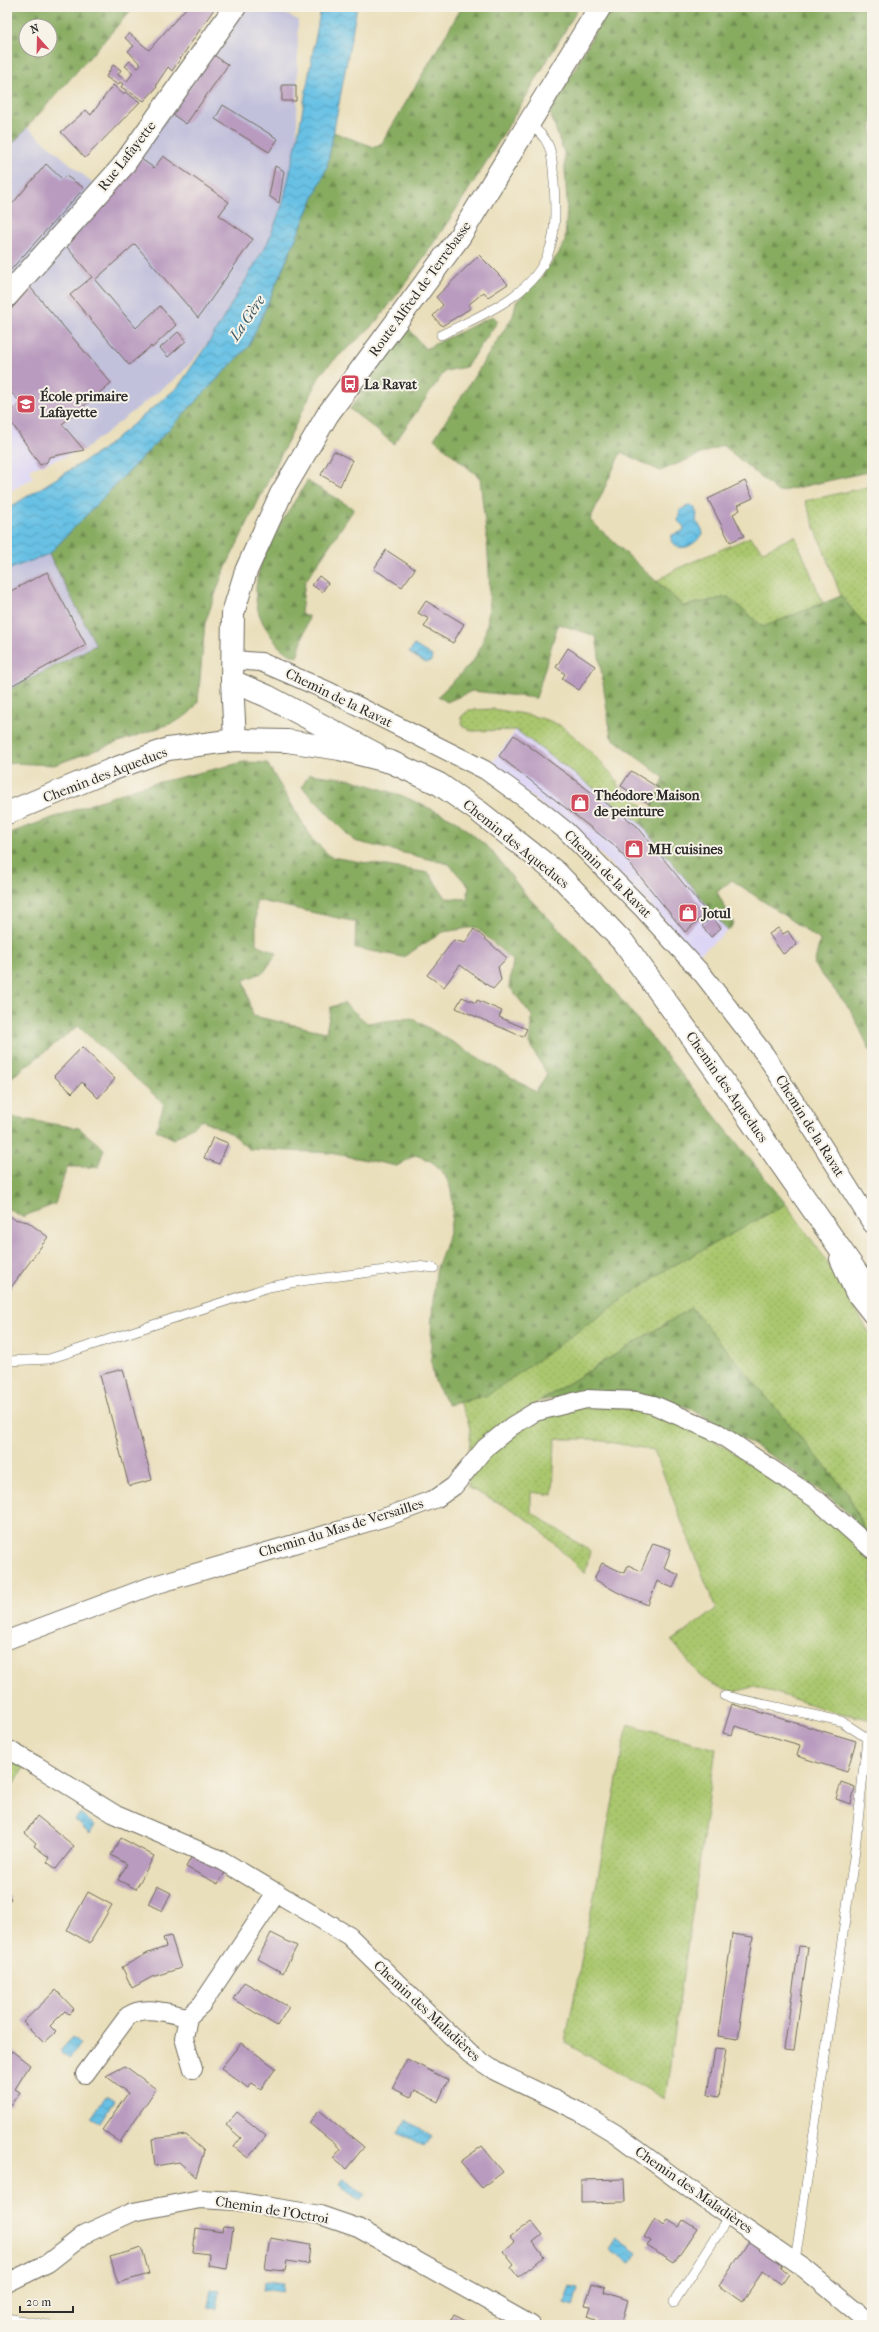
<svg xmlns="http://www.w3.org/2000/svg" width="879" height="2332" viewBox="0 0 879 2332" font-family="'IM FELL French Canon',serif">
  <defs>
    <pattern id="grass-dots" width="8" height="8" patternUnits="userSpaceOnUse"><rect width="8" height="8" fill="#aac76e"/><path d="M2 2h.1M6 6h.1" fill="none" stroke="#92ab5f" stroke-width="1.8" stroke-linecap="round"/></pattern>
    <pattern id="forest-firs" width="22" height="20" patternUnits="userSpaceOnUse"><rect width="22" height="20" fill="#87ac61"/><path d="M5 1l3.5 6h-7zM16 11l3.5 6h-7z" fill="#6f8c50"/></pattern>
    <pattern id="water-waves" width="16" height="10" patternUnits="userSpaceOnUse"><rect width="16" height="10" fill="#67c1e5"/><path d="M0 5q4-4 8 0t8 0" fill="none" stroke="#559dba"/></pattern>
  </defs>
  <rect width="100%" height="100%" fill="#f7f3e8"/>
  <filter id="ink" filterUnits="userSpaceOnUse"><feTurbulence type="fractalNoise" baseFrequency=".025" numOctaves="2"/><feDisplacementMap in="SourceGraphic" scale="8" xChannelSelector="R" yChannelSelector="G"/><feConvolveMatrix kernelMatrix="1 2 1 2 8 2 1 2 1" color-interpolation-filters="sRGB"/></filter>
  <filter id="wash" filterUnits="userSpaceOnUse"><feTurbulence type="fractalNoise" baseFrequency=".012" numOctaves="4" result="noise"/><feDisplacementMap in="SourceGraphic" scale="16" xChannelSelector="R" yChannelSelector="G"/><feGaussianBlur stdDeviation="0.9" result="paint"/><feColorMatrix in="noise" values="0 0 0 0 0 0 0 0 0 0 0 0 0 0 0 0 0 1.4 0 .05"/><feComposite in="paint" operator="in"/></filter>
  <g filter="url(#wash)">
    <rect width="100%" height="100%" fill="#eadfbb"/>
    <path fill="#dcd5f6" d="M 7,359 L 84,450 L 30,469 L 33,478 L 7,493 Z
      M 516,730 L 640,823 L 728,931 L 698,955 L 588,841 L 490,765 Z"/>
    <path fill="#c2c1dc" d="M 242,7 L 271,7 L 298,20 L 297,141 L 283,203 L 268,242 L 211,339 L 181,374 L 84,450 L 7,359 L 7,150 L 27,127 L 107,195 Z
      M 49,554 L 96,645 L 7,691 L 7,570 Z"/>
    <path fill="url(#grass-dots)" stroke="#6a794c" d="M 872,486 L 872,633 L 841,596 L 805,501 Z
      M 795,536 L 823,603 L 763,627 L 728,597 L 683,606 L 657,581 L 676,569 L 750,537 L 763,551 Z
      M 493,709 C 515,713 539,715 559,725 C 576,735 603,765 617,780 L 617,785 L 650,812 L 640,823 L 516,730 L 472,731 L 462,726 L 461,717 L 469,710 Z
      M 786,1204 L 824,1257 L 872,1337 L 872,1539 L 865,1532 L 847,1492 L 691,1308 L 517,1415 L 472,1453 L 469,1449 C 473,1429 468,1418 458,1401 L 466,1402 L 662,1272 Z
      M 582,1407 L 629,1408 L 656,1412 L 697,1430 L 796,1491 L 872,1560 L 872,1720 L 827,1710 L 755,1686 L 735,1692 L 713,1685 L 700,1676 L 672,1641 L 716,1609 L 654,1450 L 591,1439 L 555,1439 L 553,1495 L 531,1492 L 531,1512 L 590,1551 L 585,1574 L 533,1523 L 509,1508 L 469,1488 L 468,1479 L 473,1469 L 527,1423 Z
      M 628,1724 L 716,1749 L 665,2099 L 565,2043 Z
      M 7,1758 L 21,1766 L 23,1769 L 7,1795 Z"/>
    <path fill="url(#forest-firs)" stroke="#596c46" fill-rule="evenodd" d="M 7,7 L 134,7 L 7,150 ZM 26,26 L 50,26 L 50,50 L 26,50 Z
      M 462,7 L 579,7 C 517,111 457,217 383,313 C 365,337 339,352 320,375 L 223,573 L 205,623 L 198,701 C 192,713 186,716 175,722 L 54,765 L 12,763 L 7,764 L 7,691 L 96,645 L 49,554 L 249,346 L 327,167 L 333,132 L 374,147 L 382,143 Z
      M 609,7 L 872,7 L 872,471 L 778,492 L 723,445 L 660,471 L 621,452 L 590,520 L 683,606 L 728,597 L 763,627 L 841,596 L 872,633 L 872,1054 L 850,1009 L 814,965 L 820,940 L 732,880 L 717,892 L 734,924 L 728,931 L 640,823 L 650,812 L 664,778 L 611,737 L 596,636 L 558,624 L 536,698 L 472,691 L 447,702 L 438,696 C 450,684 464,672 474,659 C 502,622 484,523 480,478 L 434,439 L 513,316 L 516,302 L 541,277 L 559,253 L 565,241 L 567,204 L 564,153 L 550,113 Z
      M 493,316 L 498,321 L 466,367 L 445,371 L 394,444 L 350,409 L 383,361 L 409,329 L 425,349 Z
      M 307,481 L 354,509 L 305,582 L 301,613 L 309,617 L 297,657 C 279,650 278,646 268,631 C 233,582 282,524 307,481 Z
      M 244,762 L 267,763 L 312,839 L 331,857 L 429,873 L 445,898 L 467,899 L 469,887 L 449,864 L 354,841 L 302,787 L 309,774 L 350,779 L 403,796 L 455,820 L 490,849 L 525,894 L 590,961 L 786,1204 L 662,1272 L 488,1395 L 448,1405 C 444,1397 438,1389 435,1381 C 427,1363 433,1294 436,1272 C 437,1265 441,1258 443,1252 C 453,1222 462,1184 432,1162 C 428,1159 421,1157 415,1155 L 397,1166 L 330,1153 L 249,1149 L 230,1133 L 202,1120 L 174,1139 L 156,1130 L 164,1104 L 78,1026 L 7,1081 L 7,834 L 139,787 ZM 256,900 L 356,922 L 355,948 L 403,957 L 443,932 L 476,927 L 513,961 L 509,986 L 532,1016 L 529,1043 L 547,1074 L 536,1092 L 412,1018 L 367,1023 L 344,1003 L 331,1007 L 326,1032 L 253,1016 L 244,980 L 264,972 L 277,953 L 256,944 Z
      M 7,1110 L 15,1118 L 79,1128 L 104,1149 L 98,1167 L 67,1167 L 55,1204 L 22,1217 L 7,1208 Z
      M 691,1308 L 847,1492 L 865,1532 L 839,1505 L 775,1458 L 690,1408 L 637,1393 L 596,1391 L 540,1401 Z"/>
    <path fill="url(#water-waves)" stroke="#497688" d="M 321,7 L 357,7 L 327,167 L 249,346 L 49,554 L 7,570 L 7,509 L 102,450 L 178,387 L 211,339 L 268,242 L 283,203 L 297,141 Z
      M 689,505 L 694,507 L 697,514 L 696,521 L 702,529 L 703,534 C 695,544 681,555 671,541 L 672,535 L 683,531 L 684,527 L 678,521 L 680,510 Z
      M 414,645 L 432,656 L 431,661 L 426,663 L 409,653 Z
      M 80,1813 L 95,1826 L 90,1833 L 75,1820 Z
      M 73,2037 L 81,2044 L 68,2058 L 60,2051 Z
      M 106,2096 L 114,2101 L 100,2123 L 91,2118 Z
      M 407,2120 L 432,2136 L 424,2146 L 398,2132 Z
      M 343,2178 L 365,2195 L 360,2201 L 339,2184 Z
      M 616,2238 L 637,2253 L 630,2263 L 609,2249 Z
      M 265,2281 L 284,2283 L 283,2292 L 264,2289 Z
      M 570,2285 L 578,2287 L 573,2306 L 564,2303 Z
      M 211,2289 L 220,2290 L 217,2309 L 208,2308 Z"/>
    <g id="blocks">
      <path fill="#b99bbf" d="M 187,7 L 212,7 L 214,9 L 172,71 L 168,67 L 156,85 L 157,87 L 144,101 L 121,87 L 123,84 L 120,82 L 118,85 L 106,77 L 113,65 L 121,70 L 118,75 L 127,81 L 133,73 L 125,66 L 130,61 L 138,68 L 141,65 L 128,51 L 134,46 L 125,38 L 129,33 L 149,50 Z
        M 214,55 L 228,65 L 186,124 L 172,114 Z
        M 113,85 L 123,94 L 125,92 L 140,102 L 85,158 L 61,132 L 86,110 L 91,115 Z
        M 282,85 L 296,85 L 296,101 L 282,101 Z
        M 223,105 L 278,139 L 269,152 L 215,119 Z
        M 163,156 L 229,202 L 219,215 L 253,239 L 198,318 L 135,244 L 95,280 L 136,328 L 160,306 L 176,325 L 152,348 L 151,346 L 129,365 L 70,295 L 92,277 L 67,247 L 141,159 L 154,168 Z
        M 46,164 L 62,179 L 66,176 L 84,188 L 7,274 L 7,210 Z
        M 275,166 L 284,171 L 279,203 L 269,196 Z
        M 479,255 L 508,284 L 488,297 L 484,292 L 468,305 L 471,308 L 442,326 L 433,316 L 443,305 L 436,297 Z
        M 30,287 L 111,383 L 62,424 L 84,450 L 49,457 L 47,462 L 40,465 L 7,416 L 7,414 L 21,403 L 7,388 L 7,314 Z
        M 178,332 L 186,341 L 168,357 L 160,348 Z
        M 334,451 L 352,460 L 340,486 L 321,475 Z
        M 745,481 L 753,498 L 738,505 L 740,510 L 733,514 L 744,536 L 730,542 L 708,499 Z
        M 386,550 L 415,569 L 402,587 L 374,569 Z
        M 47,572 L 86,645 L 7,688 L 7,593 Z
        M 319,576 L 328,583 L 322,592 L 312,585 Z
        M 426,601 L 464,624 L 453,643 L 424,627 L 429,619 L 418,613 Z
        M 568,648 L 595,666 L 579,690 L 562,679 L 565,674 L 556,667 Z
        M 514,735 L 637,826 L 707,913 L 685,932 L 617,848 L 499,756 Z
        M 631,771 L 659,788 L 649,804 L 621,786 Z
        M 712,917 L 721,928 L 711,937 L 702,926 Z
        M 778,928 L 783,934 L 788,931 L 797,945 L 783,954 L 769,934 Z
        M 474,929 L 507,958 L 498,967 L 501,980 L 493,989 L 460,965 L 444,987 L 427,975 L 454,940 L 465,943 Z
        M 462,997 L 476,1003 L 477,1000 L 502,1011 L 499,1017 L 527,1029 L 523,1037 L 456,1008 Z
        M 82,1047 L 115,1079 L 98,1098 L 82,1082 L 72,1093 L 54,1076 Z
        M 213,1137 L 228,1143 L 219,1164 L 204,1158 Z
        M 7,1214 L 14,1219 L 28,1222 L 48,1237 L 7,1293 Z
        M 123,1369 L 152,1480 L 129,1486 L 100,1375 Z
        M 653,1543 L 671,1549 L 664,1568 L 679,1575 L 673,1588 L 657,1581 L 648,1605 L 617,1592 L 594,1579 L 602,1563 L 624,1573 L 628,1565 L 641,1571 Z
        M 732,1704 L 856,1741 L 847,1772 L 797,1756 L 800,1745 L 735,1726 L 732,1735 L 723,1733 Z
        M 841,1782 L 855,1787 L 851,1804 L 836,1799 Z
        M 37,1816 L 74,1846 L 56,1869 L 47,1862 L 50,1858 L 34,1846 L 36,1843 L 25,1833 Z
        M 121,1838 L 154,1856 L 136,1889 L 118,1880 L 127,1864 L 111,1855 Z
        M 193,1854 L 226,1871 L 218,1884 L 186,1867 Z
        M 157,1886 L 171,1893 L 162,1911 L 148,1904 Z
        M 88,1892 L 112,1905 L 90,1943 L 67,1930 Z
        M 7,1896 L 11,1898 L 7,1905 Z
        M 271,1933 L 297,1946 L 283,1973 L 258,1959 Z
        M 732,1934 L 753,1937 L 738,2039 L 718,2036 Z
        M 171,1936 L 181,1968 L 152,1977 L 132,1988 L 122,1967 L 148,1953 L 166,1947 L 163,1938 Z
        M 799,1946 L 808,1947 L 794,2051 L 784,2050 Z
        M 244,1982 L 289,2007 L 277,2026 L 233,1999 Z
        M 56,1990 L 74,2009 L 69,2014 L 65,2011 L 50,2026 L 56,2032 L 44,2043 L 23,2022 Z
        M 241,2043 L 276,2068 L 261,2089 L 252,2083 L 248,2088 L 221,2068 Z
        M 715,2048 L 726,2049 L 719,2097 L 708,2095 Z
        M 12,2051 L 30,2065 L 15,2089 L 20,2092 L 10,2106 L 7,2104 L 7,2058 Z
        M 407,2059 L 448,2080 L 438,2102 L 415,2090 L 411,2097 L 392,2088 Z
        M 125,2066 L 156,2089 L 120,2142 L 102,2130 L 128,2093 L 106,2076 Z
        M 319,2110 L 364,2147 L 346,2169 L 333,2158 L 341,2149 L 309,2123 Z
        M 237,2112 L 266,2136 L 248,2158 L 234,2147 L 241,2138 L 226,2125 Z
        M 186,2135 L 204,2151 L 196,2177 L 179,2162 L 155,2166 L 152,2139 Z
        M 482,2146 L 503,2172 L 482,2188 L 460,2162 Z
        M 624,2179 L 625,2202 L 581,2203 L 581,2180 Z
        M 655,2218 L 664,2225 L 668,2220 L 679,2227 L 683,2220 L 697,2229 L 674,2263 L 647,2246 L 651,2241 L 644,2237 Z
        M 531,2221 L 542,2235 L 533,2242 L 544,2257 L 518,2277 L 511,2268 L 514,2265 L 503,2251 L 514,2241 L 510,2237 Z
        M 223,2227 L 233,2228 L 227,2269 L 208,2266 L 209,2254 L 193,2252 L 196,2228 L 222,2232 Z
        M 270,2238 L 310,2245 L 308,2264 L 287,2261 L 285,2271 L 265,2269 Z
        M 750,2240 L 783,2263 L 780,2267 L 788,2274 L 781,2284 L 763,2271 L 742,2302 L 719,2286 Z
        M 142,2248 L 149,2274 L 118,2283 L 110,2257 Z
        M 592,2283 L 605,2287 L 604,2292 L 628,2300 L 621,2325 L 595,2325 L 596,2320 L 588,2317 L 591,2307 L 585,2306 Z
        M 454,2314 L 472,2323 L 472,2325 L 448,2325 Z"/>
    </g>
  </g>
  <g filter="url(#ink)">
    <use href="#blocks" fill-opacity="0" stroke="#6e6a5d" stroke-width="1"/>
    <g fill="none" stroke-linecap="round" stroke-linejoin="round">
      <g stroke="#6e6a5d" stroke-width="10">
        <path id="service" d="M 441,335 C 479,316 534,296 549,251 C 557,230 555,204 554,182 C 552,155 553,139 528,124
          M 7,1361 L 49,1359 L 269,1287 L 301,1281 L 417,1266 L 434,1268
          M 725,1696 L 841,1721 L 867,1738 L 854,1858 L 795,2262
          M 674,2302 L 729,2217
          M 7,2318 L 47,2325"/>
      </g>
      <g stroke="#6e6a5d" stroke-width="20">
        <path id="minor" d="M 232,660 L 261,662 L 328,691 L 485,770 L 535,806 L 566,831 L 642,908 L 704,976 L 766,1056 L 872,1224
          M 839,1259 L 854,1292 L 872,1315
          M 7,1640 L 151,1586 L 389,1516 L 437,1498 L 454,1486 L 485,1448 L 512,1426 L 535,1412 L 586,1399 L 636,1401 L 654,1405 L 718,1433 L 816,1499 L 872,1549
          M 7,1749 L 37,1766 L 116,1815 L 223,1861 L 349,1936 L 470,2054 L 495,2071 L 580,2112 L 616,2134 L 702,2198 L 805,2269 L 872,2325
          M 193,2069 L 184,2038 L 188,2017 L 202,2004 L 277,1892
          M 85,2074 L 128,2016 C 146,2004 168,2014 188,2017
          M 7,2283 L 48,2263 L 85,2234 L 133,2212 L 200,2199 L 235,2201 L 320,2215 L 358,2228 L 531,2325"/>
      </g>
      <g stroke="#6e6a5d" stroke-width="24">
        <path id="tertiary" d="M 232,681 L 267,696 L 376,754
          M 235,740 L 232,681 L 233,613 L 246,571 L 281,494 L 328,414 L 460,236 L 600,7"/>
      </g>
      <g stroke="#6e6a5d" stroke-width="24">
        <path id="secondary" d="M 7,296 L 122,167 L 235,7"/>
      </g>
      <g stroke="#6e6a5d" stroke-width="24">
        <path id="primary" d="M 7,813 L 111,770 L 168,749 L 235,740 L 287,741 L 340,749 L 391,762 L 439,784 L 478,811 L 557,873 L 623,942 L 700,1048 L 862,1280 L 872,1290"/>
      </g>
      <use href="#service" stroke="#fff" stroke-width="9"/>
      <use href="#minor" stroke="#fff" stroke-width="18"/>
      <use href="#tertiary" stroke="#fff" stroke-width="22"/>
      <use href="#secondary" stroke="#fff" stroke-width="22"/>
      <use href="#primary" stroke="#fff" stroke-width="22"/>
    </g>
  </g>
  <defs>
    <g id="bus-square" transform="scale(1)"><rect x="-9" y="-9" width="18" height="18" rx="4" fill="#d1495b" stroke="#f7f3e8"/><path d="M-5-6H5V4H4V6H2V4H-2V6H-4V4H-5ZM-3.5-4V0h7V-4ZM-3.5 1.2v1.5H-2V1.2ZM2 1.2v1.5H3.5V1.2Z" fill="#fff"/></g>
    <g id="school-square" transform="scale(1)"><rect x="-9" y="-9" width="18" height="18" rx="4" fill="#d1495b" stroke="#f7f3e8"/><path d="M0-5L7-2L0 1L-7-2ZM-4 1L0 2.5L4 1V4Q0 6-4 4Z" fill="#fff"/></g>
    <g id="shop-square" transform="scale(1)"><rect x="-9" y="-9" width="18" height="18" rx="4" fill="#d1495b" stroke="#f7f3e8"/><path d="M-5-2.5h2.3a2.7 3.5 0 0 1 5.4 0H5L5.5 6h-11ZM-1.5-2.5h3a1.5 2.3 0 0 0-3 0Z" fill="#fff"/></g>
  </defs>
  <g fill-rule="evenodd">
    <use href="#bus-square" x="350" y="384"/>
    <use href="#school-square" x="26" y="404"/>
    <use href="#shop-square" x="580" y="803"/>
    <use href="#shop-square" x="634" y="849"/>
    <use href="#shop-square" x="688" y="913"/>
  </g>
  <g text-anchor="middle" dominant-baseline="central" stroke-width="4" stroke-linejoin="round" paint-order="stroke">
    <g font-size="14" fill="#2b2b2b" stroke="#f7f3e8">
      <text transform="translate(127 156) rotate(-52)">Rue Lafayette</text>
      <text transform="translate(420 289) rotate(-54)">Route Alfred de Terrebasse</text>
      <text transform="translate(339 698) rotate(26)">Chemin de la Ravat</text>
      <text transform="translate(105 775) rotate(-21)">Chemin des Aqueducs</text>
      <text transform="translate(516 844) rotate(39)">Chemin des Aqueducs</text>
      <text transform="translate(608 874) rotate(45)">Chemin de la Ravat</text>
      <text transform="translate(727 1087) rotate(55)">Chemin des Aqueducs</text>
      <text transform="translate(810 1126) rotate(58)">Chemin de la Ravat</text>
      <text transform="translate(341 1528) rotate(-17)">Chemin du Mas de Versailles</text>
      <text transform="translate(427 2011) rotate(43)">Chemin des Maladières</text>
      <text transform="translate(694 2190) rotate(35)">Chemin des Maladières</text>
      <text transform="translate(272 2210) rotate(9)">Chemin de l'Octroi</text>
    </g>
    <g font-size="14" font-weight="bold" fill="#2b2b2b" stroke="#f7f3e8" text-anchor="start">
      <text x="364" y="384">La Ravat</text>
      <text x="40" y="396">École primaire<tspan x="40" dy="16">Lafayette</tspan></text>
      <text x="594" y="795">Théodore Maison<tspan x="594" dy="16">de peinture</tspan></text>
      <text x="648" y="849">MH cuisines</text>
      <text x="702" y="913">Jotul</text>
    </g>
    <g font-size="15" font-style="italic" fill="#3d5863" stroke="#f7f3e8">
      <text transform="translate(247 318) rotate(-56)">La Gère</text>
    </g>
  </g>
  <rect width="879" height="2332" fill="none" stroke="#f7f3e8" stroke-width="24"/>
  <g transform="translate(38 38) rotate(340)"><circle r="19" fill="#f7f3e8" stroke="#a5a39c"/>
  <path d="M0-3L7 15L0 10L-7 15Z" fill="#d1495b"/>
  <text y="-6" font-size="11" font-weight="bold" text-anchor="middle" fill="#2b2b2b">N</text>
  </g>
  <path d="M20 2306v6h53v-6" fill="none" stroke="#2b2b2b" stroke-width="2"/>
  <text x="26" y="2306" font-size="12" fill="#2b2b2b" stroke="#f7f3e8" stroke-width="3" paint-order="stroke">20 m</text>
</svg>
